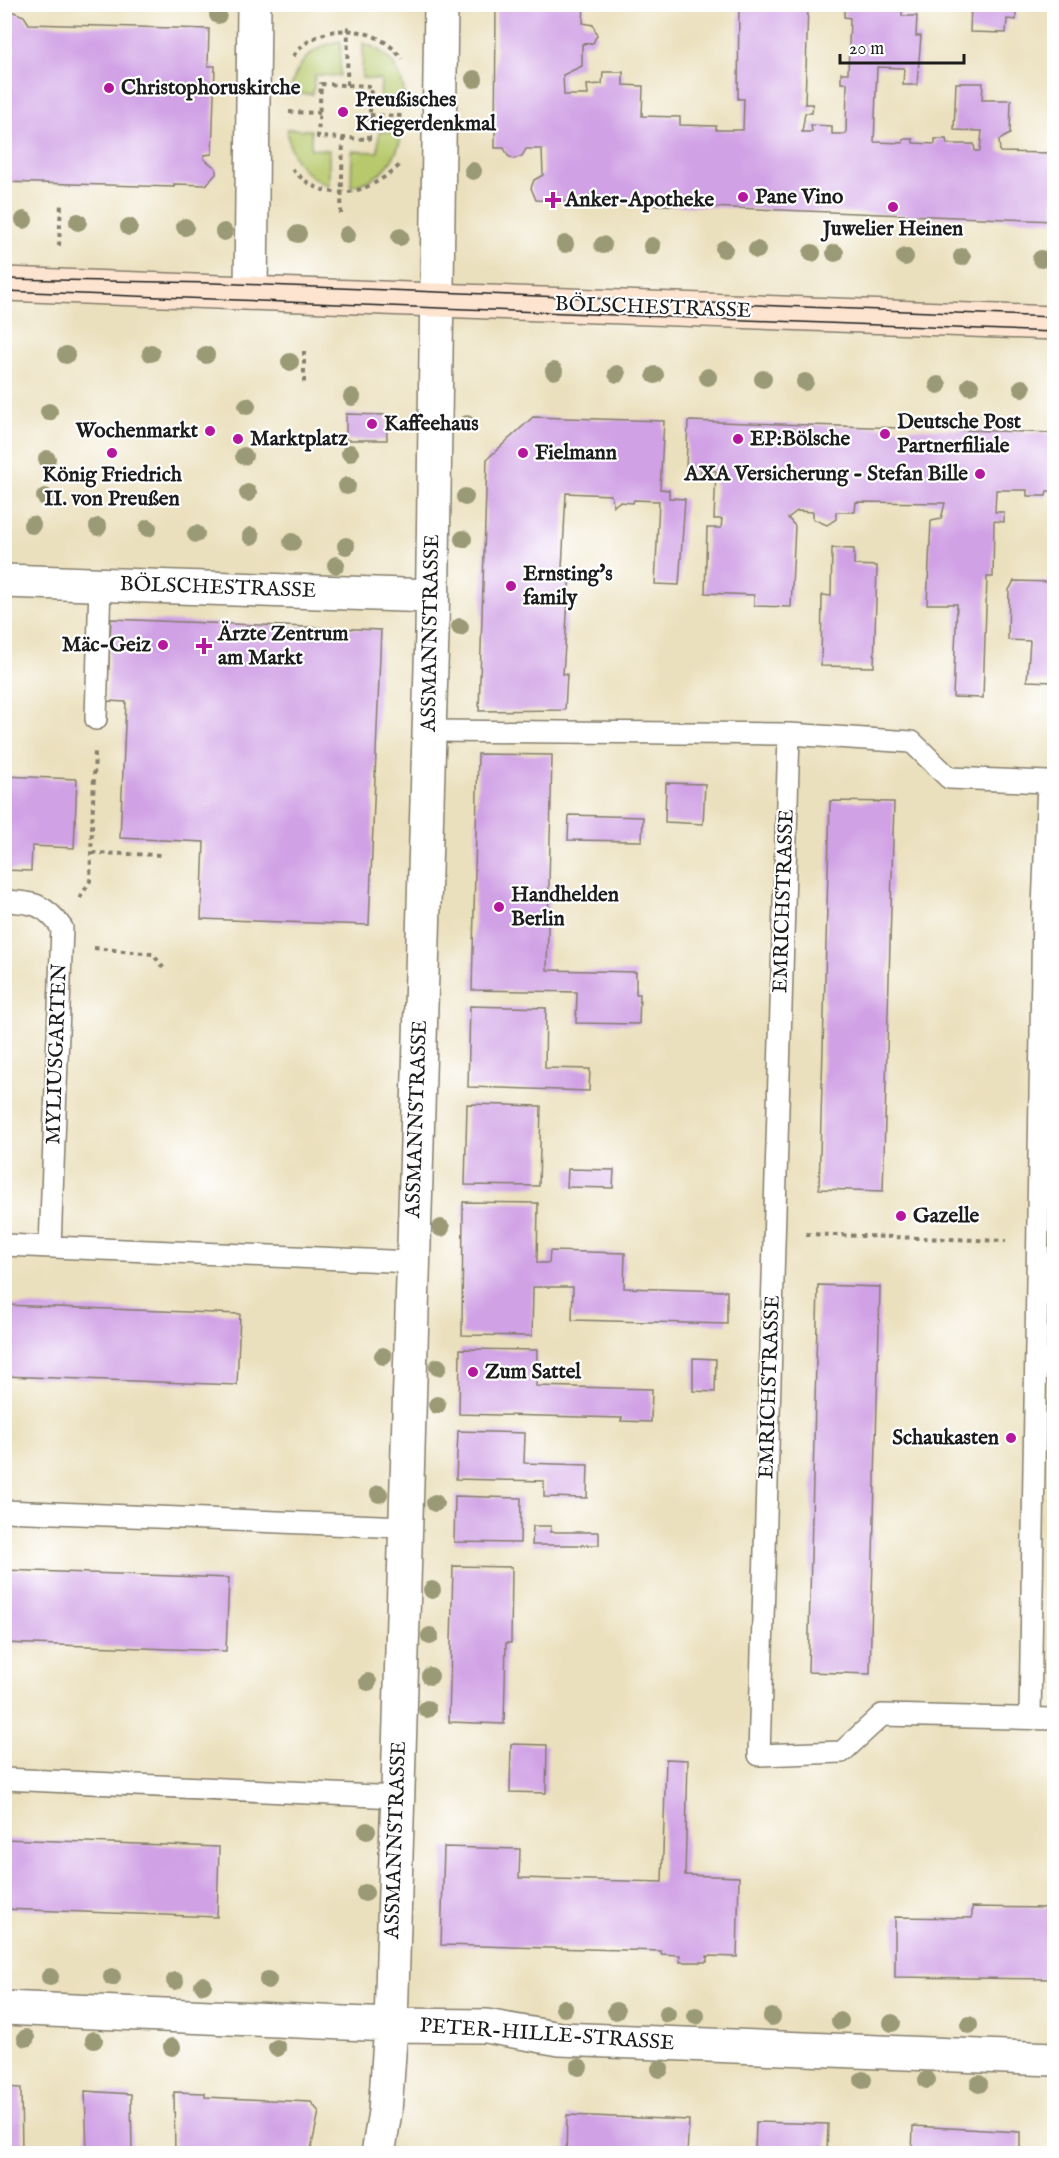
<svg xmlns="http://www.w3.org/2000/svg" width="1059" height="2158" viewBox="0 0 1059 2158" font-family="'IM FELL English',serif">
  <rect width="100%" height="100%" fill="#fff"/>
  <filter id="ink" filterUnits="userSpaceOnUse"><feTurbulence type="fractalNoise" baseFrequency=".0167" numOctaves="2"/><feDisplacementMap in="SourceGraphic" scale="12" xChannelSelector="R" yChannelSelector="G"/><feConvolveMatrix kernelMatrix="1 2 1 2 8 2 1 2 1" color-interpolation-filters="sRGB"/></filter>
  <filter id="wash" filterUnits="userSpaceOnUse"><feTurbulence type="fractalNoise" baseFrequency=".008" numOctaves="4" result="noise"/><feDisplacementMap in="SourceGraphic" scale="24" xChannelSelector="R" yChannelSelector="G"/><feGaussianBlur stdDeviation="1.35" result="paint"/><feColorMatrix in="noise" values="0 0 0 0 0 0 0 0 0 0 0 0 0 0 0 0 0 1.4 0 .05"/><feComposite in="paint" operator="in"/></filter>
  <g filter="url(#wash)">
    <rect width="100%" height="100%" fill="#ebe0bd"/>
    <path fill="#b7c96c" stroke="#6a7244" stroke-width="1.5" d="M 341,41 L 340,76 L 315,75 L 313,94 L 290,94 C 294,65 312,45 341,41 Z
      M 363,43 C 390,52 403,72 405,99 L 380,99 L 381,80 L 362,78 Z
      M 287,129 L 311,130 L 311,149 L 329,150 L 329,186 C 302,175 289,157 287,129 Z
      M 379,132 L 402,133 C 397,161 380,181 351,186 L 352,151 L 378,152 Z"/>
    <g id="blocks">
      <path fill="#d0a1e5" d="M 496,4 L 584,4 L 583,23 L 593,25 L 597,35 L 593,43 L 582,44 L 582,66 L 563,75 L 564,95 L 588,95 L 587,85 L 602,84 L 603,72 L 623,72 L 623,85 L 643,86 L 642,116 L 680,117 L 680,125 L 716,126 L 716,130 L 743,130 L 744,99 L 738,99 L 739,4 L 808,4 L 805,104 L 813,104 L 812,113 L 805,113 L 802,132 L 812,132 L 811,125 L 832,126 L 832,134 L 846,134 L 847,83 L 841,83 L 841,73 L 848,73 L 850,18 L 844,17 L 845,4 L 902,4 L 902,16 L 917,16 L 916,36 L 921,36 L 917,85 L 903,85 L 904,68 L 877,67 L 874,142 L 903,143 L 903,139 L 913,139 L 913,143 L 935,144 L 935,139 L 946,139 L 947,144 L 974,144 L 975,151 L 980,151 L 982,131 L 954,130 L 956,83 L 983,83 L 982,100 L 1011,100 L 1010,134 L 999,140 L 1000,152 L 1054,153 L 1054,221 L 536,200 L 531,188 L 534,180 L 543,175 L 542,149 L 526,149 L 522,156 L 514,159 L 508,156 L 504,148 L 495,148 Z
        M 971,4 L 1016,4 L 1016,20 L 1007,19 L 1006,33 L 970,32 Z
        M 11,11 L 24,16 L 29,24 L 209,29 L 208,66 L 215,66 L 212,154 L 204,155 L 204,159 L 216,168 L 216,174 L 206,185 L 174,184 L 174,187 L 4,182 L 4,13 Z
        M 346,414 L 386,415 L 387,440 L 346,440 Z
        M 533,417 L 664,421 L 660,489 L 669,490 L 669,498 L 685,499 L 679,585 L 655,584 L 659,501 L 634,500 L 633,503 L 619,502 L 614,506 L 611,495 L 566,493 L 562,569 L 570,572 L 563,674 L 567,674 L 565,710 L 479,711 L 487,459 Z
        M 688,421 L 1054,433 L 1054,491 L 1047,491 L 1046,496 L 1027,496 L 1027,490 L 996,490 L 995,512 L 1004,512 L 1004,522 L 994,521 L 993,577 L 987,577 L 983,698 L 953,697 L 957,604 L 927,604 L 931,521 L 941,519 L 945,503 L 856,502 L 855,512 L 836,512 L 836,519 L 827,525 L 813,519 L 813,512 L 797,511 L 788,518 L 795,526 L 791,607 L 754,606 L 754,595 L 705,593 L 707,528 L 721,528 L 722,519 L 714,519 L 716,471 L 701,470 L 701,478 L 694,478 L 694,470 L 686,469 Z
        M 832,548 L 854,549 L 854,565 L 877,566 L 874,667 L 821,666 L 822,595 L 831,596 Z
        M 1014,581 L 1054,582 L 1054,682 L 1027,681 L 1030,641 L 1008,640 L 1009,590 Z
        M 111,619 L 381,630 L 369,925 L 201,919 L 204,842 L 120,838 L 126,702 L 107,701 Z
        M 478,754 L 552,755 L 547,970 L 636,972 L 636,994 L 640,994 L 639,1024 L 576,1023 L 577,992 L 472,990 Z
        M 4,776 L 77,779 L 74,848 L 32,846 L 31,871 L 4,870 Z
        M 666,783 L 705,784 L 703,824 L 665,822 Z
        M 830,801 L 894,802 L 883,1191 L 819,1189 Z
        M 569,815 L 643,817 L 642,841 L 568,840 Z
        M 470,1006 L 546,1008 L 545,1068 L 590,1069 L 589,1091 L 468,1087 Z
        M 467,1104 L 541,1106 L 539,1186 L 465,1185 Z
        M 568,1169 L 614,1170 L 613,1188 L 567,1187 Z
        M 463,1202 L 538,1203 L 537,1263 L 549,1263 L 550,1251 L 625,1253 L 624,1288 L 727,1291 L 727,1324 L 572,1320 L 573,1287 L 533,1287 L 532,1336 L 462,1335 Z
        M 818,1285 L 880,1287 L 870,1674 L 808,1672 Z
        M 4,1305 L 240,1314 L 237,1385 L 4,1376 Z
        M 460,1349 L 537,1350 L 536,1386 L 652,1389 L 651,1422 L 621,1421 L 622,1418 L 459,1414 Z
        M 693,1358 L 716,1359 L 715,1392 L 693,1391 Z
        M 458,1431 L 525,1433 L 524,1463 L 588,1465 L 587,1498 L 544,1497 L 544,1481 L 456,1479 Z
        M 455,1496 L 521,1498 L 520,1543 L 454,1542 Z
        M 533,1526 L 551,1526 L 550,1532 L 599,1532 L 599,1545 L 532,1545 Z
        M 453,1566 L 512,1567 L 511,1643 L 506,1643 L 504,1724 L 449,1722 Z
        M 4,1570 L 229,1578 L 226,1651 L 4,1643 Z
        M 511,1744 L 547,1745 L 546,1793 L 510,1792 Z
        M 666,1759 L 688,1760 L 685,1875 L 739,1877 L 737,1957 L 707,1956 L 707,1962 L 680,1962 L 680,1955 L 661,1954 L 661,1951 L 441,1945 L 444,1847 L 520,1849 L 519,1878 L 662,1882 Z
        M 4,1839 L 219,1847 L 217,1917 L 4,1909 Z
        M 972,1907 L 1054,1908 L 1054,1979 L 895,1977 L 895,1917 L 972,1918 Z
        M 4,2087 L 21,2088 L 22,2154 L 4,2154 Z
        M 85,2091 L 131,2094 L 132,2154 L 87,2154 Z
        M 174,2092 L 205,2093 L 205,2097 L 311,2102 L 319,2112 L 310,2154 L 175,2154 Z
        M 567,2115 L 689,2120 L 687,2154 L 566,2154 Z
        M 756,2122 L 828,2124 L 827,2154 L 755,2151 Z
        M 913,2126 L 1020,2132 L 1020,2154 L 912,2154 Z"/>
    </g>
  </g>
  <g filter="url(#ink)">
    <use href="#blocks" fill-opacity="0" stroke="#847e6c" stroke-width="1.5"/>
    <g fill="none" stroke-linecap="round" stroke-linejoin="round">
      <g stroke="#847e6c" stroke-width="24">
        <path id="lane" d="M 96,719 L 100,584
          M 429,731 L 789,734 L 912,742 L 949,778 L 1048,782 L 1043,908 L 1030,1718
          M 789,734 L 759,1755 L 842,1752 L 882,1715 L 1054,1719
          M 4,901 C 33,902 45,904 62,928 L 50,1247
          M 4,1245 L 413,1262
          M 4,1511 L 405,1527
          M 4,1779 L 397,1797"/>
      </g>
      <g stroke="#847e6c" stroke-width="36">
        <path id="street" d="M 251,293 L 254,4
          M 4,581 L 432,596
          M 4,2008 L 391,2025 L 486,2026 L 560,2039 L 1054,2059
          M 378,2154 L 385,2112 L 391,2025 L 432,633 L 441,4"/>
      </g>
      <g stroke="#847e6c" stroke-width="36">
        <path id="secondary" d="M 4,284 L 1054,323"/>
      </g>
      <path stroke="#847e6c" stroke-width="4" stroke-dasharray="4.5 4.5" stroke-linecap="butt" d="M 293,56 C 320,20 377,23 402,59
        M 321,84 L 371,86 L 369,139 L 318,137 Z
        M 347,85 L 348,22
        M 289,112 L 320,113
        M 370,115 L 402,116
        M 292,169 C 327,207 368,194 401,164
        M 341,214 L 343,138
        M 59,246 L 61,203
        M 304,351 L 304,384
        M 92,853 L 164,855
        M 80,898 L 90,881 L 95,750
        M 94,948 L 153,954 L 164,969
        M 806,1234 L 1006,1241"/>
      <use href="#lane" stroke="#fff" stroke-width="21"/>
      <use href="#street" stroke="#fff" stroke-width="33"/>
      <use href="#secondary" stroke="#fde4d0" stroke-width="33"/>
      <path stroke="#1c1c1c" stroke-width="1.5" d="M 4,279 L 214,283 L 1054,317
        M 4,291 L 1054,332"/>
    </g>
    <g fill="#9b9a76">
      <circle cx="218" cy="15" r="9"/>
      <circle cx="474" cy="79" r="9"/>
      <circle cx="473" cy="171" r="9"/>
      <circle cx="24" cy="220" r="9"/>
      <circle cx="78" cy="222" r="9"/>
      <circle cx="129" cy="227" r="9"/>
      <circle cx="185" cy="227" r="9"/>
      <circle cx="224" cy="232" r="9"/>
      <circle cx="298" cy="234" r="9"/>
      <circle cx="347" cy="235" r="9"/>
      <circle cx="400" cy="237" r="9"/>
      <circle cx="565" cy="244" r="9"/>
      <circle cx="603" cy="245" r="9"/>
      <circle cx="652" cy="246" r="9"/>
      <circle cx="724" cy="249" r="9"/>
      <circle cx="757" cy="250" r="9"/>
      <circle cx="812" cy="253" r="9"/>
      <circle cx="835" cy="253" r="9"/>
      <circle cx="905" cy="257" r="9"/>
      <circle cx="962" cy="257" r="9"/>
      <circle cx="1041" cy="259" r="9"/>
      <circle cx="151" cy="353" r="9"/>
      <circle cx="66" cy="355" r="9"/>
      <circle cx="206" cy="355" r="9"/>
      <circle cx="290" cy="362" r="9"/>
      <circle cx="554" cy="371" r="9"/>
      <circle cx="617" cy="374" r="9"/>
      <circle cx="655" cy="375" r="9"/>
      <circle cx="708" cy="377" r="9"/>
      <circle cx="763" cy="379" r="9"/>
      <circle cx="805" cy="382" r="9"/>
      <circle cx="938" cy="385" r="9"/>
      <circle cx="970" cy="386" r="9"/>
      <circle cx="1022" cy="388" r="9"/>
      <circle cx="352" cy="397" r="9"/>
      <circle cx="247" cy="406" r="9"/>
      <circle cx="49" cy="412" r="9"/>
      <circle cx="467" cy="424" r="9"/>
      <circle cx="350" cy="453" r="9"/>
      <circle cx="244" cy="456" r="9"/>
      <circle cx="47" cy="459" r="9"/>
      <circle cx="347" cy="486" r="9"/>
      <circle cx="248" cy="493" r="9"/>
      <circle cx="45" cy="497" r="9"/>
      <circle cx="465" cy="497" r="9"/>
      <circle cx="32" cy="525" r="9"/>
      <circle cx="98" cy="527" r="9"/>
      <circle cx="148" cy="528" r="9"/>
      <circle cx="196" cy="534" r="9"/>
      <circle cx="251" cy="536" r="9"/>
      <circle cx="463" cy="539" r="9"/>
      <circle cx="292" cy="542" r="9"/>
      <circle cx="346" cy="546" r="9"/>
      <circle cx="336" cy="565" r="9"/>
      <circle cx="460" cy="627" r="9"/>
      <circle cx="441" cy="1228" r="9"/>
      <circle cx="383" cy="1356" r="9"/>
      <circle cx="438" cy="1367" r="9"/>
      <circle cx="437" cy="1405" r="9"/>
      <circle cx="379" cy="1494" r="9"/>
      <circle cx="435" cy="1503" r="9"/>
      <circle cx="432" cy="1590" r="9"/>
      <circle cx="430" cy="1636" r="9"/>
      <circle cx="430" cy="1676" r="9"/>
      <circle cx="368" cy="1682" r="9"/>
      <circle cx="427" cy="1709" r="9"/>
      <circle cx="367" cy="1831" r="9"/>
      <circle cx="365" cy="1893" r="9"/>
      <circle cx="50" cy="1977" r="9"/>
      <circle cx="112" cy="1977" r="9"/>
      <circle cx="268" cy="1980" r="9"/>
      <circle cx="175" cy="1981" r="9"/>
      <circle cx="203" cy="1985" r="9"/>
      <circle cx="564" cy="2008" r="9"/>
      <circle cx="616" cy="2011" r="9"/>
      <circle cx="667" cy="2014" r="9"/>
      <circle cx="696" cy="2016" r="9"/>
      <circle cx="772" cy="2017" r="9"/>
      <circle cx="840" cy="2021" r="9"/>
      <circle cx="892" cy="2023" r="9"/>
      <circle cx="969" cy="2025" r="9"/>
      <circle cx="26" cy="2038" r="9"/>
      <circle cx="94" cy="2040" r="9"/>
      <circle cx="172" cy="2047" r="9"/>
      <circle cx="277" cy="2048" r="9"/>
      <circle cx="579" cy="2067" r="9"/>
      <circle cx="660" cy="2069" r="9"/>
      <circle cx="863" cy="2080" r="9"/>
      <circle cx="927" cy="2080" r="9"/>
      <circle cx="979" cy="2084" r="9"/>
    </g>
  </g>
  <g fill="#b5179e" stroke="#fff" stroke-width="2">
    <circle cx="109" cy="88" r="6"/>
    <circle cx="343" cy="112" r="6"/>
    <circle cx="743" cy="197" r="6"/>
    <path d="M550 191h6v6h6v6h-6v6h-6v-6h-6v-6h6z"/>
    <circle cx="893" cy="207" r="6"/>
    <circle cx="372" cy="424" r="6"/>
    <circle cx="210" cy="431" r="6"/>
    <circle cx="885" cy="434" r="6"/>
    <circle cx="238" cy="439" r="6"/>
    <circle cx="738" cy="439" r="6"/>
    <circle cx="112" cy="453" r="6"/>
    <circle cx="523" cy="453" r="6"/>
    <circle cx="980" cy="474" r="6"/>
    <circle cx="511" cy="586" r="6"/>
    <circle cx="163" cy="645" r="6"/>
    <path d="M201 637h6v6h6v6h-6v6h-6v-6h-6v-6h6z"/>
    <circle cx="499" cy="907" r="6"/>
    <circle cx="901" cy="1216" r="6"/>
    <circle cx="473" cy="1372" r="6"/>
    <circle cx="1011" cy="1438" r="6"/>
  </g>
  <g text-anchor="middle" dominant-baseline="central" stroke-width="4.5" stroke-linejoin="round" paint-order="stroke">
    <g font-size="21" font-weight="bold" fill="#1c1c1c" stroke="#fff" text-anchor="start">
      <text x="121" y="88">Christophoruskirche</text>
      <text x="355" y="100">Preußisches<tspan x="355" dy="24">Kriegerdenkmal</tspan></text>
      <text x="755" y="197">Pane Vino</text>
      <text x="565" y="200">Anker-Apotheke</text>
      <text x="893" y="229" text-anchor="middle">Juwelier Heinen</text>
      <text x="897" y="422">Deutsche Post<tspan x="897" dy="24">Partnerfiliale</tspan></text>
      <text x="384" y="424">Kaffeehaus</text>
      <text x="198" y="431" text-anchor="end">Wochenmarkt</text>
      <text x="250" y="439">Marktplatz</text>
      <text x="750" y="439">EP:Bölsche</text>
      <text x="535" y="453">Fielmann</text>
      <text x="968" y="474" text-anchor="end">AXA Versicherung - Stefan Bille</text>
      <text x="112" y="475" text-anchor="middle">König Friedrich<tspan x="112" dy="24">II. von Preußen</tspan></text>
      <text x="523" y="574">Ernsting's<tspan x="523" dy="24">family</tspan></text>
      <text x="218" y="634">Ärzte Zentrum<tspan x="218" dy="24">am Markt</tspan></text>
      <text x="151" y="645" text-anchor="end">Mäc-Geiz</text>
      <text x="511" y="895">Handhelden<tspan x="511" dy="24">Berlin</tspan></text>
      <text x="913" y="1216">Gazelle</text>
      <text x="485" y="1372">Zum Sattel</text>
      <text x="999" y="1438" text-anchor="end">Schaukasten</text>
    </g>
    <g font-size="21" fill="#1c1c1c" stroke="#fff">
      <text transform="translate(653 308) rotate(2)">BÖLSCHESTRASSE</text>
      <text transform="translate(218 588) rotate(2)">BÖLSCHESTRASSE</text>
      <text transform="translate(431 633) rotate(-89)">ASSMANNSTRASSE</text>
      <text transform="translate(784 901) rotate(-88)">EMRICHSTRASSE</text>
      <text transform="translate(57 1054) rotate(-88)">MYLIUSGARTEN</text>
      <text transform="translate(417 1119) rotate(-88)">ASSMANNSTRASSE</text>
      <text transform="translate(770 1387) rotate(-88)">EMRICHSTRASSE</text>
      <text transform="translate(396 1840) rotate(-88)">ASSMANNSTRASSE</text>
      <text transform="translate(547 2035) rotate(4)">PETER-HILLE-STRASSE</text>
    </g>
  </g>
  <rect width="1059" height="2158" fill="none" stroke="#fff" stroke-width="24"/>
  <path d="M840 54v9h124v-9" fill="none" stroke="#1c1c1c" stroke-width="3"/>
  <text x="849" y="54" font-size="18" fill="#1c1c1c" stroke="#ffffff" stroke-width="4.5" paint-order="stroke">20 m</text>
</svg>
